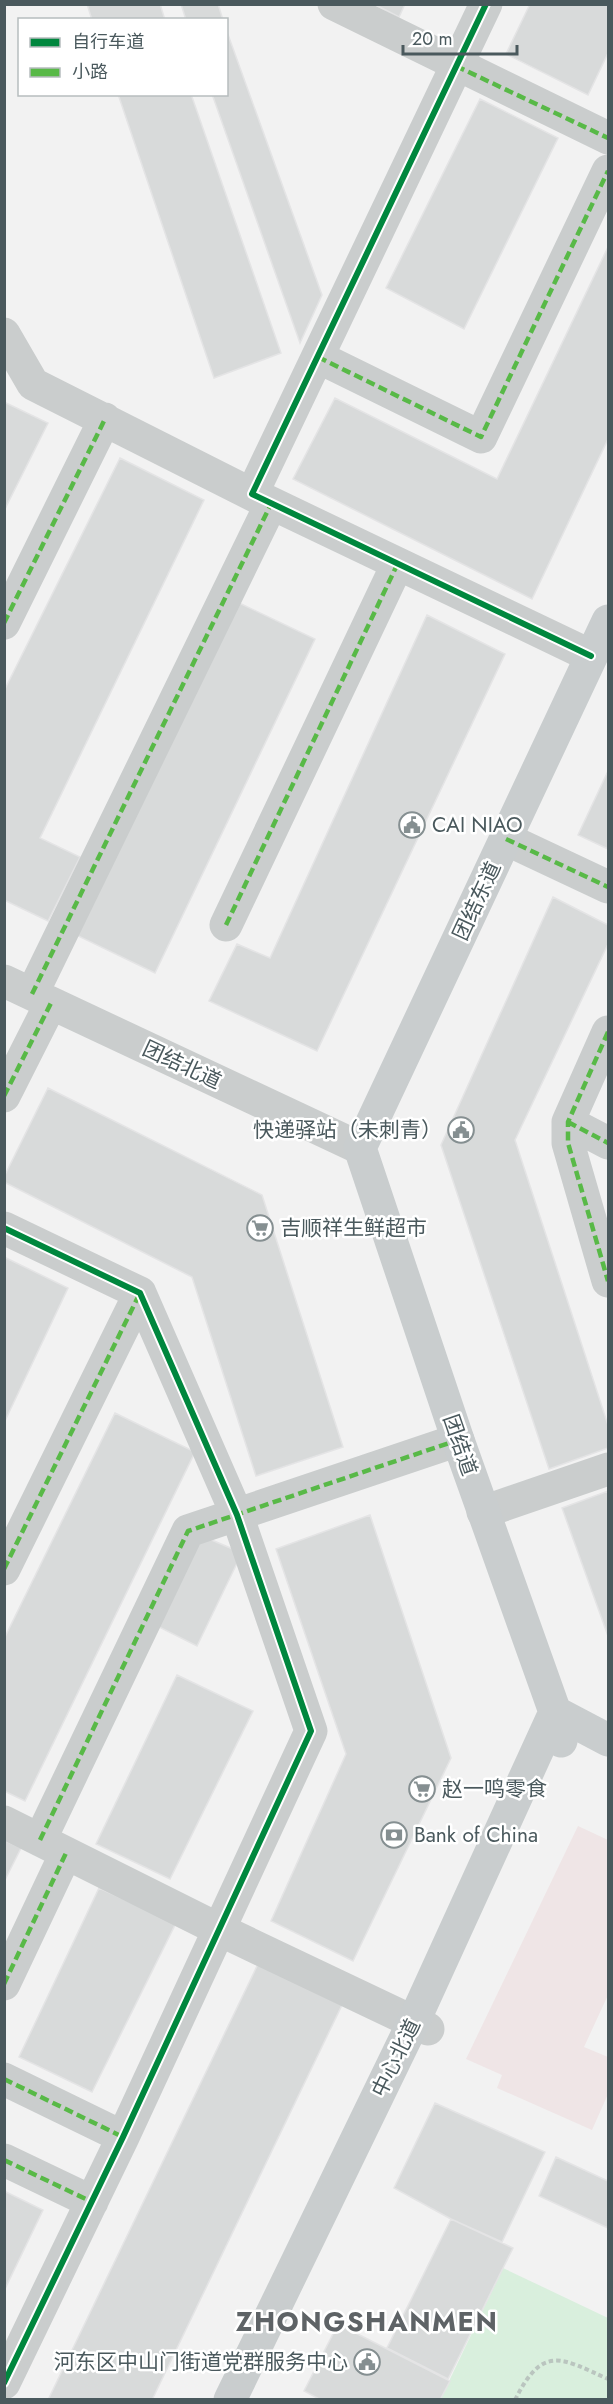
<svg xmlns="http://www.w3.org/2000/svg" width="613" height="2404" viewBox="0 0 613 2404" font-family="Jost,'Noto Sans SC',sans-serif">
  <rect width="100%" height="100%" fill="#f2f2f2"/>
  <path fill="#efe5e6" d="M 578,1826 L 608,1840 L 608,1995 L 584,2047 L 608,2057 L 608,2094 L 592,2130 L 497,2088 L 502,2075 L 466,2059 Z"/>
  <path fill="#d9efdd" d="M 503,2268 L 608,2318 L 608,2399 L 440,2400 Z"/>
  <path fill="#d8dada" stroke="#e4e4e5" stroke-width="1.5" d="M 87,4 L 160,4 L 165,20 L 92,20 Z
    M 181,4 L 218,4 L 223,20 L 186,20 Z
    M 374,4 L 405,4 L 399,17 Z
    M 530,4 L 608,4 L 608,53 L 588,95 L 506,54 Z
    M 226,29 L 322,295 L 300,343 L 212,94 L 226,94 Z
    M 118,94 L 191,94 L 281,353 L 214,378 Z
    M 480,99 L 558,138 L 464,329 L 386,288 Z
    M 608,247 L 608,439 L 532,599 L 293,479 L 335,398 L 497,479 Z
    M 4,402 L 48,423 L 4,511 Z
    M 120,458 L 204,500 L 40,838 L 80,857 L 48,921 L 4,900 L 4,691 Z
    M 235,601 L 315,639 L 155,973 L 72,933 Z
    M 427,615 L 505,654 L 317,1051 L 209,1001 L 237,944 L 270,958 Z
    M 608,771 L 608,849 L 578,835 Z
    M 553,897 L 608,925 L 608,944 L 515,1140 L 608,1425 L 608,1448 L 549,1469 L 441,1145 Z
    M 48,1088 L 262,1195 L 343,1447 L 256,1476 L 192,1277 L 4,1182 L 4,1177 Z
    M 4,1257 L 68,1288 L 4,1423 Z
    M 115,1413 L 195,1452 L 25,1801 L 4,1791 L 4,1639 Z
    M 608,1491 L 608,1636 L 562,1508 Z
    M 370,1515 L 451,1758 L 353,1961 L 271,1921 L 346,1754 L 276,1549 Z
    M 200,1535 L 242,1553 L 197,1646 L 157,1626 Z
    M 177,1675 L 253,1711 L 170,1879 L 96,1844 Z
    M 4,1840 L 21,1848 L 4,1882 Z
    M 99,1888 L 176,1923 L 92,2092 L 19,2057 Z
    M 258,1964 L 342,2005 L 152,2400 L 48,2400 Z
    M 435,2103 L 545,2152 L 502,2242 L 451,2219 L 394,2188 Z
    M 556,2157 L 608,2181 L 608,2228 L 539,2196 Z
    M 4,2191 L 43,2210 L 4,2291 Z
    M 451,2219 L 513,2248 L 448,2379 L 387,2348 Z
    M 338,2324 L 450,2381 L 440,2400 L 321,2400 L 304,2391 Z"/>
  <g fill="none" stroke-linecap="round" stroke-linejoin="round">
    <path stroke="#bac5bf" stroke-width="4" stroke-dasharray="4.5 3" stroke-linecap="butt" d="M 515,2400 C 543,2344 561,2358 608,2379"/>
    <path stroke="#cacdcd" stroke-width="33" d="M 334,4 L 608,138
      M 486,4 L 252,494 L 591,656
      M 4,334 L 33,384 L 271,504 L 32,994
      M 318,357 L 481,437 L 608,171
      M 4,623 L 105,419
      M 506,839 L 608,887
      M 226,925 L 397,565
      M 4,981 L 360,1148
      M 608,1032 L 568,1122 L 568,1143 L 608,1281
      M 4,1096 L 51,1003
      M 568,1122 L 608,1143
      M 4,1228 L 140,1293 L 237,1515 L 311,1731 L 123,2137 L 4,2383
      M 483,1512 L 608,1469
      M 4,1569 L 140,1293
      M 4,1822 L 220,1930 L 428,2029
      M 40,1840 L 188,1531 L 458,1440
      M 4,1984 L 66,1853
      M 4,2079 L 123,2137
      M 4,2160 L 92,2202"/>
    <path stroke="#c9cdce" stroke-width="33" d="M 555,1712 L 608,1740
      M 561,1741 L 555,1712 L 458,1440 L 360,1148 L 608,621
      M 230,2400 L 413,2023 L 555,1712"/>
    <path stroke="#58b947" stroke-width="4.5" stroke-dasharray="9 4.5" stroke-linecap="butt" d="M 456,66 L 608,138
      M 318,357 L 481,437 L 608,171
      M 4,623 L 105,419
      M 506,839 L 608,887
      M 226,925 L 397,565
      M 32,994 L 271,504
      M 608,1032 L 568,1122 L 568,1143 L 608,1281
      M 4,1096 L 51,1003
      M 568,1122 L 608,1143
      M 4,1569 L 140,1293
      M 40,1840 L 188,1531 L 458,1440
      M 4,1984 L 66,1853
      M 4,2079 L 123,2137
      M 4,2160 L 92,2202"/>
    <g stroke="#fff" stroke-width="10">
      <path id="cycleway" d="M 486,4 L 252,494 L 591,656
        M 4,1228 L 140,1293 L 237,1515 L 311,1731 L 123,2137 L 4,2383"/>
    </g>
    <use href="#cycleway" stroke="#00873e" stroke-width="6"/>
  </g>
  <defs>
    <g id="civic-ring" transform="scale(1.35)"><circle r="9.5" fill="#fff" stroke="#858f91" stroke-width="1.5"/><path d="M-.6-6.5H3V-4.5H.6V-3L4-1V1h2V6H-6V1h2V-1L-.6-3ZM-1.2 2.5V6h2.4V2.5Z" fill="#858f91"/></g>
    <g id="supermarket-ring" transform="scale(1.35)"><circle r="9.5" fill="#fff" stroke="#858f91" stroke-width="1.5"/><path d="M-6-5.5h2.5l.6 2H6L4.5 2H-2.5L-4.4-4H-6ZM-1.5 3.2a1.3 1.3 0 1 0 .1 0ZM3 3.2a1.3 1.3 0 1 0 .1 0Z" fill="#858f91"/></g>
    <g id="bank-ring" transform="scale(1.35)"><circle r="9.5" fill="#fff" stroke="#858f91" stroke-width="1.5"/><path d="M-6-4H6V4H-6ZM0-2.3a2.3 2.3 0 1 0 0 4.6a2.3 2.3 0 1 0 0-4.6Z" fill="#858f91"/></g>
  </defs>
  <g fill-rule="evenodd">
    <use href="#civic-ring" x="412" y="825"/>
    <use href="#civic-ring" x="461" y="1130"/>
    <use href="#supermarket-ring" x="260" y="1228"/>
    <use href="#supermarket-ring" x="422" y="1789"/>
    <use href="#bank-ring" x="394" y="1835"/>
    <use href="#civic-ring" x="367" y="2362"/>
  </g>
  <g text-anchor="middle" dominant-baseline="central" stroke-width="5" stroke-linejoin="round" paint-order="stroke">
    <g font-size="21" fill="#4a595d" stroke="#fff" text-anchor="start">
      <text x="432" y="825">CAI NIAO</text>
      <text x="442" y="1130" text-anchor="end">快递驿站（未刺青）</text>
      <text x="280" y="1228">吉顺祥生鲜超市</text>
      <text x="442" y="1789">赵一鸣零食</text>
      <text x="414" y="1835">Bank of China</text>
      <text x="348" y="2362" text-anchor="end">河东区中山门街道党群服务中心</text>
    </g>
    <g font-size="21" fill="#4a595d" stroke="#fff">
      <text transform="translate(477 901) rotate(-65)">团结东道</text>
      <text transform="translate(182 1065) rotate(25)">团结北道</text>
      <text transform="translate(460 1445) rotate(71)">团结道</text>
      <text transform="translate(396 2058) rotate(-64)">中心北道</text>
    </g>
    <g font-size="27" font-weight="bold" letter-spacing="1.5" fill="#5e6366" stroke="#fff">
      <text x="367" y="2321">ZHONGSHANMEN</text>
    </g>
  </g>
  <rect width="613" height="2404" fill="none" stroke="#4a595d" stroke-width="12"/>
  <rect x="18" y="18" width="210" height="78" fill="#ffffff" stroke="#b7bdbe" stroke-width="1.5"/>
  <rect x="30" y="38" width="30" height="9" fill="#00873e" stroke="#b7bdbe" stroke-width="1.5"/>
  <text x="72" y="48" font-size="18" fill="#4a595d">自行车道</text>
  <rect x="30" y="68" width="30" height="9" fill="#58b947" stroke="#b7bdbe" stroke-width="1.5"/>
  <text x="72" y="78" font-size="18" fill="#4a595d">小路</text>
  <path d="M403 45v9h114v-9" fill="none" stroke="#4a595d" stroke-width="3"/>
  <text x="412" y="45" font-size="18" fill="#4a595d" stroke="#ffffff" stroke-width="4.5" paint-order="stroke">20 m</text>
</svg>
